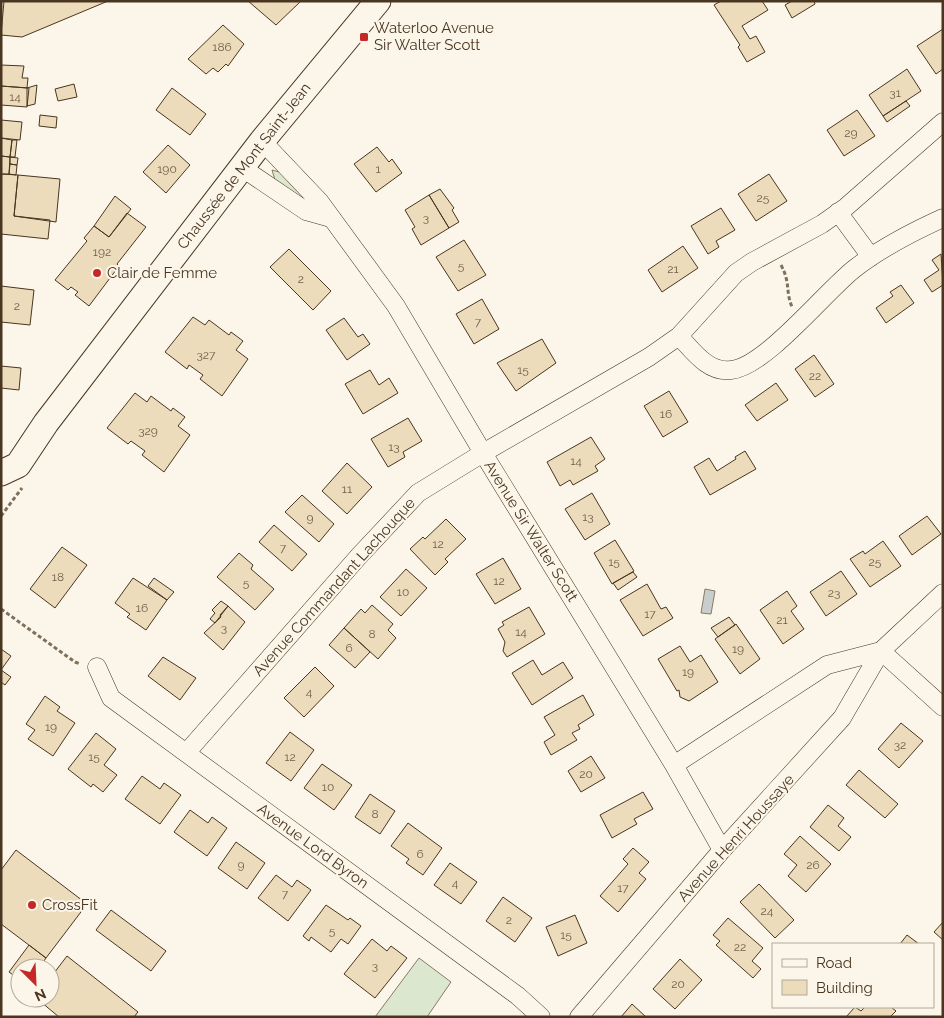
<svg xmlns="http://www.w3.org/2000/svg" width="944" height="1018" viewBox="0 0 944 1018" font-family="Raleway,sans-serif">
  <rect width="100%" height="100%" fill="#fbf6e9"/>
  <path fill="#dce7d0" stroke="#887966" d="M 272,170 L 283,173 L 314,207 L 275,180 Z
    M 419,958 L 451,982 L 427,1017 L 375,1017 Z"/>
  <path fill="#c9cecd" stroke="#887966" d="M 705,589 L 715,591 L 711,614 L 701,613 Z"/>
  <path fill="#ecdcbc" stroke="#4a3520" d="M 4,1 L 108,1 L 22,37 L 1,35 Z
    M 248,1 L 300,1 L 300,2 L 276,25 Z
    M 721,1 L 762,1 L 768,10 L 742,26 L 750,39 L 756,36 L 765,52 L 747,62 L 738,47 L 740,45 L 714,5 Z
    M 792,1 L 814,1 L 815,4 L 792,18 L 785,5 Z
    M 223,25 L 244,44 L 228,66 L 226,64 L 218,72 L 213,68 L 206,74 L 188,59 Z
    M 943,29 L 943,69 L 936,74 L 917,46 Z
    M 1,65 L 24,66 L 22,78 L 28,78 L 27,88 L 1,86 Z
    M 907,69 L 921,91 L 883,116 L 869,95 Z
    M 74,84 L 77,97 L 58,101 L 55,89 Z
    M 37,85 L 35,104 L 27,106 L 27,88 Z
    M 1,86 L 29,88 L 27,107 L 1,105 Z
    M 172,88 L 206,114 L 190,135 L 156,110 Z
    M 906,101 L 910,106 L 887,122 L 883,116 Z
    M 857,110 L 875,136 L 844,156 L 827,130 Z
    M 40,115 L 57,117 L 56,128 L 39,126 Z
    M 1,120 L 22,122 L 20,140 L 1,138 Z
    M 1,138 L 12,140 L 10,157 L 1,156 Z
    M 12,140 L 17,140 L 15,157 L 10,157 Z
    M 168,145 L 190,165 L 166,193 L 143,172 Z
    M 377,147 L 389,162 L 392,159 L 402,173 L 376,192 L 354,164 Z
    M 1,156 L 10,157 L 9,174 L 1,174 Z
    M 10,157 L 18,158 L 17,165 L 10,164 Z
    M 10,164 L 17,165 L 16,175 L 9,174 Z
    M 1,174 L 18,175 L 14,216 L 50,220 L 48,239 L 1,234 Z
    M 769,174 L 787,201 L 756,221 L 738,194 Z
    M 18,175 L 60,179 L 56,222 L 14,216 Z
    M 440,189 L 454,208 L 452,210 L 459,222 L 449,228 L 429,195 Z
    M 429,195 L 449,228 L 421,245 L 412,229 L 415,227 L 405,210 Z
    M 115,196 L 131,209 L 109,237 L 94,226 Z
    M 721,208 L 735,230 L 716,241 L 719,247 L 708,254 L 691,226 Z
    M 127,213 L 146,227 L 117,264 L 119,266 L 89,306 L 75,295 L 78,292 L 71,287 L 68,290 L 55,280 L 87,241 L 84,238 L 94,226 L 109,237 Z
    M 464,240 L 486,275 L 458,291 L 436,257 Z
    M 683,246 L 698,268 L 662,292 L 648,270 Z
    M 289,249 L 331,291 L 313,310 L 270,267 Z
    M 941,254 L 943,285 L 932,292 L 924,280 L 939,270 L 932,260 Z
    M 901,285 L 914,303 L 886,323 L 876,308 L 893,296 L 890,292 Z
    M 1,286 L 34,290 L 30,325 L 1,322 Z
    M 482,299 L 499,329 L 474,344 L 456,314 Z
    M 193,317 L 205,325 L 209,320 L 229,335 L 231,332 L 243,341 L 236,350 L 248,359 L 222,396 L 200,379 L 203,375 L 189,365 L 187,369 L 165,352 Z
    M 344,318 L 358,337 L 363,334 L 370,344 L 347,360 L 326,330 Z
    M 542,339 L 556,363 L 516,391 L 497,363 Z
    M 814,355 L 834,384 L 815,397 L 795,369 Z
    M 1,366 L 21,368 L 19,390 L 1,388 Z
    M 370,370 L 379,385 L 389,378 L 398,393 L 363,414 L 345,384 Z
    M 776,383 L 788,400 L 757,421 L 745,405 Z
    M 669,391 L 688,422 L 663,437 L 644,406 Z
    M 135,393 L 147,402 L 151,396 L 171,411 L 173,408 L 185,417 L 178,426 L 190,435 L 164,472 L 142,455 L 145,451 L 131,441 L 128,444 L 107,428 Z
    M 408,418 L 422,441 L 403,452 L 405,457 L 388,467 L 371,439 Z
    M 591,437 L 605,459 L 595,466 L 598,471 L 573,485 L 570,480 L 560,486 L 547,462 Z
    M 745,451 L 756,469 L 710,495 L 694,467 L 709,458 L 717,471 L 736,459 L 735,457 Z
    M 347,463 L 372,487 L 347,514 L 322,491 Z
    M 592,493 L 610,524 L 585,540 L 565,509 Z
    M 302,495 L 334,524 L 319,542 L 285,512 Z
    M 927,516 L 941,534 L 912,555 L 899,536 Z
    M 446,519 L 466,539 L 445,559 L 448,562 L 435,575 L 410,549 L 423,537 L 425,539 Z
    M 274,525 L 307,554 L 292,571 L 259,542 Z
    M 615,540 L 634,571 L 612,584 L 594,553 Z
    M 883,541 L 901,566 L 870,587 L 850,559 L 863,551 L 865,554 Z
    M 62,547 L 87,565 L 55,608 L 30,589 Z
    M 239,553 L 253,565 L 251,569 L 274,589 L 255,610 L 217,577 Z
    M 503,558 L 521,589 L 495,604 L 476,574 Z
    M 406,569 L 427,588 L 401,616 L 380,597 Z
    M 841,571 L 857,594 L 826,616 L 810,592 Z
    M 633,572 L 637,577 L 618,590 L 613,583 Z
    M 133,578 L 167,600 L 146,630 L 127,617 L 130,614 L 115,603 Z
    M 154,578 L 174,592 L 167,600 L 148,586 Z
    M 647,584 L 661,609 L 666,607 L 673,618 L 643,636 L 620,600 Z
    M 787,591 L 797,606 L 791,611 L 804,629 L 783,644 L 760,610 Z
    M 221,601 L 228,606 L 215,623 L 210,619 L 215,613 L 212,610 Z
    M 372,605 L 393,624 L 388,630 L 396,638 L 378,659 L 344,628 L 361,609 L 365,613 Z
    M 228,606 L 245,622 L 223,650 L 204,633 L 221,617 L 220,615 Z
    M 529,607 L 545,634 L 507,657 L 503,651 L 505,642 L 498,629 L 504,625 L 502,622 Z
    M 729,617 L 735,625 L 718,637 L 711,628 Z
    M 736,624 L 760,659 L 740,674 L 715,639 Z
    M 344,628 L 370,652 L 355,668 L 329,645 Z
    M 680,646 L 690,662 L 701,655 L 718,682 L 689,701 L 680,697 L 679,690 L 677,691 L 658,659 Z
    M 1,649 L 11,656 L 1,670 L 11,677 L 5,685 L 1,682 Z
    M 163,657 L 196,678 L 180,700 L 148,676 Z
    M 533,660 L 542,675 L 563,662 L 573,678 L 532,705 L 512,673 Z
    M 315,667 L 334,686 L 304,717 L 284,698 Z
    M 583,695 L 594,715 L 578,725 L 580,729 L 572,733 L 577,740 L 551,755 L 544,742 L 555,735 L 544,717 Z
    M 45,696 L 60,707 L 57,711 L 75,723 L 53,756 L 28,739 L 35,730 L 26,724 Z
    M 901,723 L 923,741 L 899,768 L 878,749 Z
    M 290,732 L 314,750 L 291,781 L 266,763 Z
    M 96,733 L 116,749 L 104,765 L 117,775 L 103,792 L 93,784 L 91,787 L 68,769 Z
    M 591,756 L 605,778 L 581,792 L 568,771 Z
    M 322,764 L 352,785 L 334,810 L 304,788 Z
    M 859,770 L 898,804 L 885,818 L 846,785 Z
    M 142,776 L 160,789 L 164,783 L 181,795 L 160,824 L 125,799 Z
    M 643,792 L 653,809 L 634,819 L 637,824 L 612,838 L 600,815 Z
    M 370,794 L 395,811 L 380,834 L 355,817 Z
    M 828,805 L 844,818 L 838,826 L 851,837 L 839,851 L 810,827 Z
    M 190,810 L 208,823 L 212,817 L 227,828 L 207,856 L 174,832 Z
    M 408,823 L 442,848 L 423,875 L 406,863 L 409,859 L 391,846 Z
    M 800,836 L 831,864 L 806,892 L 788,876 L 797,865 L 784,854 Z
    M 236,842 L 265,863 L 247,889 L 218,868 Z
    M 633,848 L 649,862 L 639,873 L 646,879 L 618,912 L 600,896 L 628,864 L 623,859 Z
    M 16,850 L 87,904 L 46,958 L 1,924 L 1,870 Z
    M 450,863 L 477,882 L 461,904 L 434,885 Z
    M 276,875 L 292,887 L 297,880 L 311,890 L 288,921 L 258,898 Z
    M 759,884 L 794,920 L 775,938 L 740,902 Z
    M 503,897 L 532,918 L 515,942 L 486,921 Z
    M 326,905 L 348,920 L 350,918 L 361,926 L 348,944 L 341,939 L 331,952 L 311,937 L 309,941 L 303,936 Z
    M 111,910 L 166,951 L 151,971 L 96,930 Z
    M 575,915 L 587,943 L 558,956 L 546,927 Z
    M 728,918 L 763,948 L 752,961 L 761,969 L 753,978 L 716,945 L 720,941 L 713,935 Z
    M 943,922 L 943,940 L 934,932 Z
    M 907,935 L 919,944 L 900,944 Z
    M 372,939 L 387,951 L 391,946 L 407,958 L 375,998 L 344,974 Z
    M 29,945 L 46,958 L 39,968 L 20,968 L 20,980 L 9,972 Z
    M 67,956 L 138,1012 L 134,1017 L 59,1017 L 41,1002 L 44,998 L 50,998 L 50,990 L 57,982 L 51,977 Z
    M 680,959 L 702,980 L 675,1009 L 653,989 Z
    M 632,1004 L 646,1017 L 621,1017 Z
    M 855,1007 L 861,1011 L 865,1007 L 891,1007 L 896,1011 L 890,1017 L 846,1017 Z"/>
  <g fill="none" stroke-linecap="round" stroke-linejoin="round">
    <g stroke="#4a3520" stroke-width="19">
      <path id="street" d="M 262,141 L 320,202 L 396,306 L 483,453 L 674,765 L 722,850
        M 241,167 L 306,211 L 331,218
        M 838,212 L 871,257
        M 679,336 C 693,351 708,373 731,370 C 765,367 825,292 854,269 C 881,248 912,232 943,218
        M 97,667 L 111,698 L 518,996 L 541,1017
        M 187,752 L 359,556 L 418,493 L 483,453 L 649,357 L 679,336 L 736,273 L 752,262 L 822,224 L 846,207 L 943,122
        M 674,765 L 827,665 L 881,651 L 943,593
        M 579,1017 L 722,850 L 842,718 L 881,651 L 943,707"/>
    </g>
    <g stroke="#4a3520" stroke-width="27">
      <path id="secondary" d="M 1,473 L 18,465 L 46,423 L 262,141 L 378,1"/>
    </g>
    <path stroke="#7f6f5c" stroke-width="3" stroke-dasharray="4 2.5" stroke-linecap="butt" d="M 781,265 C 791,284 785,290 792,307
      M 1,516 L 22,488
      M 1,609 L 75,662 L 80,664"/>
    <use href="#street" stroke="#fbf6e9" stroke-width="18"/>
    <use href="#secondary" stroke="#fbf6e9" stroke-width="25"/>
  </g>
  <g fill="#c62828" stroke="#fbf6e9" stroke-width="2">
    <rect x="359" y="32" width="10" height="10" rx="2.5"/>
    <circle cx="97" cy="273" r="5"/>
    <circle cx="32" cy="905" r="5"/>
  </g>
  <g text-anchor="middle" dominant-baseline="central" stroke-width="4" stroke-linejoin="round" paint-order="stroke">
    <g font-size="12" fill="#725f47">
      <text x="222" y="47">186</text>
      <text x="895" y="93">31</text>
      <text x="15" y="97">14</text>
      <text x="851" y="133">29</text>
      <text x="167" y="169">190</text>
      <text x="378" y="169">1</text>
      <text x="763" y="198">25</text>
      <text x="426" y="218">3</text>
      <text x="102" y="252">192</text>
      <text x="461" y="266">5</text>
      <text x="673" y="269">21</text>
      <text x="301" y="279">2</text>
      <text x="17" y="306">2</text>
      <text x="478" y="322">7</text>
      <text x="206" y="355">327</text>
      <text x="523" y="370">15</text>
      <text x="815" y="376">22</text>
      <text x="666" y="414">16</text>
      <text x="148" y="431">329</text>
      <text x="394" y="447">13</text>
      <text x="576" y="461">14</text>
      <text x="347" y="489">11</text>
      <text x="588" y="517">13</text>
      <text x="310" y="518">9</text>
      <text x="438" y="544">12</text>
      <text x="283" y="548">7</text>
      <text x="614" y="562">15</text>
      <text x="875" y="562">25</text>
      <text x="58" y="577">18</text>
      <text x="499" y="581">12</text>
      <text x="246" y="583">5</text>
      <text x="403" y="592">10</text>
      <text x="834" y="593">23</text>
      <text x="142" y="608">16</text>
      <text x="650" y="614">17</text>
      <text x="782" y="620">21</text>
      <text x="224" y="628">3</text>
      <text x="521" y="632">14</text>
      <text x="372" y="634">8</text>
      <text x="349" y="648">6</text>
      <text x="738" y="649">19</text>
      <text x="688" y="672">19</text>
      <text x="309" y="692">4</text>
      <text x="51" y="727">19</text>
      <text x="900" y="745">32</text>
      <text x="94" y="757">15</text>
      <text x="290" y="757">12</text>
      <text x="586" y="774">20</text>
      <text x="328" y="787">10</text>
      <text x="375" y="814">8</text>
      <text x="420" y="854">6</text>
      <text x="241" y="865">9</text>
      <text x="813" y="865">26</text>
      <text x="455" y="883">4</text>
      <text x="623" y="888">17</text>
      <text x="285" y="894">7</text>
      <text x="767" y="911">24</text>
      <text x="509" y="920">2</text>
      <text x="332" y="931">5</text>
      <text x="566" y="935">15</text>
      <text x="740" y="947">22</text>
      <text x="375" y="966">3</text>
      <text x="678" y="984">20</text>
    </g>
    <g font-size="15" fill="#4a3520" stroke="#fbf6e9" text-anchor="start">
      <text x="374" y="28">Waterloo Avenue<tspan x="374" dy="17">Sir Walter Scott</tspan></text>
      <text x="107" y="273">Clair de Femme</text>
      <text x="42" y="905">CrossFit</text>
    </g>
    <g font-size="15" fill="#4a3520" stroke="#fbf6e9">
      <text transform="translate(244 166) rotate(-52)">Chaussée de Mont Saint-Jean</text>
      <text transform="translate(531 531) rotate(58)">Avenue Sir Walter Scott</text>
      <text transform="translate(334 587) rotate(-48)">Avenue Commandant Lachouque</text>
      <text transform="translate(736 838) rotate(-48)">Avenue Henri Houssaye</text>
      <text transform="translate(313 846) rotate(36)">Avenue Lord Byron</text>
    </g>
  </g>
  <rect width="944" height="1018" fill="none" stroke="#4a3520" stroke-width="5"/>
  <rect x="772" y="943" width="162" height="65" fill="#fbf6e9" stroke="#b4a999"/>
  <rect x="782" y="959" width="25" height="8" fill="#fbf6e9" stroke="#b4a999"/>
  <text x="816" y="968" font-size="15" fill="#4a3520">Road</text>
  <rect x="782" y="980" width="25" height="15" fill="#ecdcbc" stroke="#b4a999"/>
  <text x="816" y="993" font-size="15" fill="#4a3520">Building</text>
  <g transform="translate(35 983) rotate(156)"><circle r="24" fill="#fbf6e9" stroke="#b4a999"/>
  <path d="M0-4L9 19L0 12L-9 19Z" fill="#c62828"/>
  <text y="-8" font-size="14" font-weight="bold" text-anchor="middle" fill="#4a3520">N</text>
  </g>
</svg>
